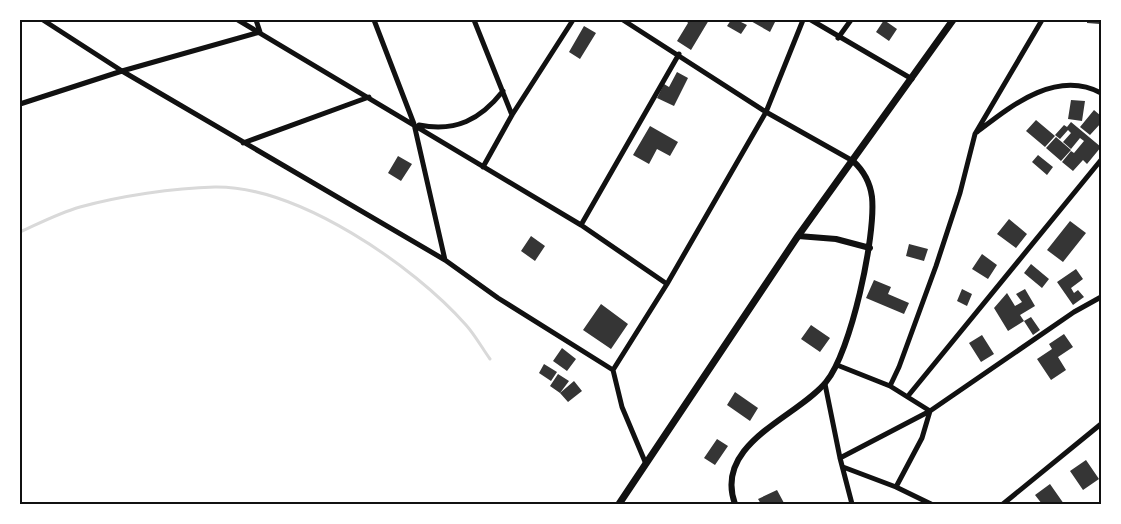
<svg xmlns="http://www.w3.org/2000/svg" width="1121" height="524" viewBox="0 0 1121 524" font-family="Cabin,sans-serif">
  <rect width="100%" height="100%" fill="#fff"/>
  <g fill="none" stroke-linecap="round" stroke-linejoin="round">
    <path stroke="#d9d9d9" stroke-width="3" d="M 20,232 C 40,223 59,213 80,207 C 120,196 173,188 215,187 C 298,186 413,265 466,325 C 475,335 482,348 490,359"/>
  </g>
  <path fill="#353535" d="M 686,20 L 709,20 L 691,50 L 677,41 L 688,23 Z
    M 731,20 L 737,20 L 747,25 L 741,34 L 727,26 Z
    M 749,20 L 776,20 L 770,32 Z
    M 884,20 L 897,29 L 889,41 L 876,32 Z
    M 1087,20 L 1101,20 L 1101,28 L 1099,27 L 1100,24 L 1087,23 Z
    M 584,26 L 596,33 L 580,59 L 569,52 Z
    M 677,72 L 688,78 L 674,106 L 657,98 L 664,84 L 669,87 Z
    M 1071,100 L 1085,101 L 1082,121 L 1068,119 Z
    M 1094,110 L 1101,116 L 1101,123 L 1090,135 L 1080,127 Z
    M 1036,120 L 1055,136 L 1045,147 L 1026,131 Z
    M 1071,122 L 1101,147 L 1087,164 L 1083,160 L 1073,171 L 1062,162 L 1071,151 L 1074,153 L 1084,141 L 1080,138 L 1071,149 L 1063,142 L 1071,133 L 1068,130 L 1060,139 L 1055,135 L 1064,125 L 1067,127 Z
    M 650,126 L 678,142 L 670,156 L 657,149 L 649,164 L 633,155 Z
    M 1056,137 L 1071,150 L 1061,161 L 1046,148 Z
    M 1038,155 L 1053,167 L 1047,175 L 1032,162 Z
    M 398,156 L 412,164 L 401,181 L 388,173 Z
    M 1009,219 L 1027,234 L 1016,248 L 997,234 Z
    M 1070,221 L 1086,233 L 1063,262 L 1047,250 Z
    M 531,236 L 545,246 L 535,261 L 521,251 Z
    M 909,244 L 928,249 L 924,261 L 906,256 Z
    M 982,254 L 997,265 L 988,279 L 972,269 Z
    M 1031,264 L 1049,279 L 1042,288 L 1024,273 Z
    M 1076,269 L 1083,279 L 1071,288 L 1074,293 L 1078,290 L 1084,297 L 1073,305 L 1057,282 Z
    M 874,280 L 891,287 L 888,294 L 909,303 L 904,314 L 866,298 Z
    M 962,289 L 972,294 L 967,306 L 957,301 Z
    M 1025,289 L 1035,306 L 1020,315 L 1024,321 L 1031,317 L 1040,330 L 1033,335 L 1024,321 L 1008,331 L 994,308 L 1007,293 L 1015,306 L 1022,302 L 1016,294 Z
    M 601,304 L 628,324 L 611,349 L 583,330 Z
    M 811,325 L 830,338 L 820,352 L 801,339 Z
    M 1064,334 L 1073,347 L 1058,357 L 1066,370 L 1051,380 L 1037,359 L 1052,349 L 1049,344 Z
    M 982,335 L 994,354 L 981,362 L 969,343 Z
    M 562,348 L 576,359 L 567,371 L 553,361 Z
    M 544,364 L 557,372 L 551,381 L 539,373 Z
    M 558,374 L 569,381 L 560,393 L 550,386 Z
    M 574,381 L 582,391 L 568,402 L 560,393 Z
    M 735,392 L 758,408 L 750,421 L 727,405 Z
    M 717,439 L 728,446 L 715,465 L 704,458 Z
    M 1086,460 L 1099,479 L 1083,490 L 1070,471 Z
    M 1050,484 L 1064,504 L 1042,504 L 1035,495 Z
    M 777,490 L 784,503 L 761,504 L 758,499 Z"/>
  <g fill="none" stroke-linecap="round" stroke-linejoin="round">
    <path stroke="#111" stroke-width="5" d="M 43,20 L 122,71 L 445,260 L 498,298 L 613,370
      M 238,20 L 581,225 L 667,284
      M 256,20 L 260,32
      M 374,20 L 414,124 L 445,260
      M 474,20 L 512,115
      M 623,20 L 766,112 L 853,161
      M 811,20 L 912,79
      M 838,38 L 851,20
      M 20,104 L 122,71 L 260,32
      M 419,125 C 456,132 480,120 503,91
      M 977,132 C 1011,106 1056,69 1101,93
      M 243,143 L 369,97
      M 483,167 L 512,115 L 573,20
      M 581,225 L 679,54
      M 837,365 L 890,386 L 930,411 L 922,438 L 896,487
      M 825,384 L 840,458 L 852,504
      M 890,386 L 899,367 L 936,266 L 960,193 L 975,134 L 1042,20
      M 908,396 L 1101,160
      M 840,458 L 930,411 L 1074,312 L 1101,297
      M 646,464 L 622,407 L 613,370 L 667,284 L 766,112 L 803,20
      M 843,467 L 896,487 L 931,504
      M 1003,504 L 1101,424"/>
    <path stroke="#111" stroke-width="6" d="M 798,236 L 836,239 L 870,248
      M 735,504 C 713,443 798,417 826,382 C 851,352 876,236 872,197 C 870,182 864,171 853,161"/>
    <path stroke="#111" stroke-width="7" d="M 619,504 L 798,236 L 953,20"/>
  </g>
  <rect width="1121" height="524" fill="none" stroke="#ffffff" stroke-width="42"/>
  <rect x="21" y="21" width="1079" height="482" fill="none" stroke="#111" stroke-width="2"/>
</svg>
